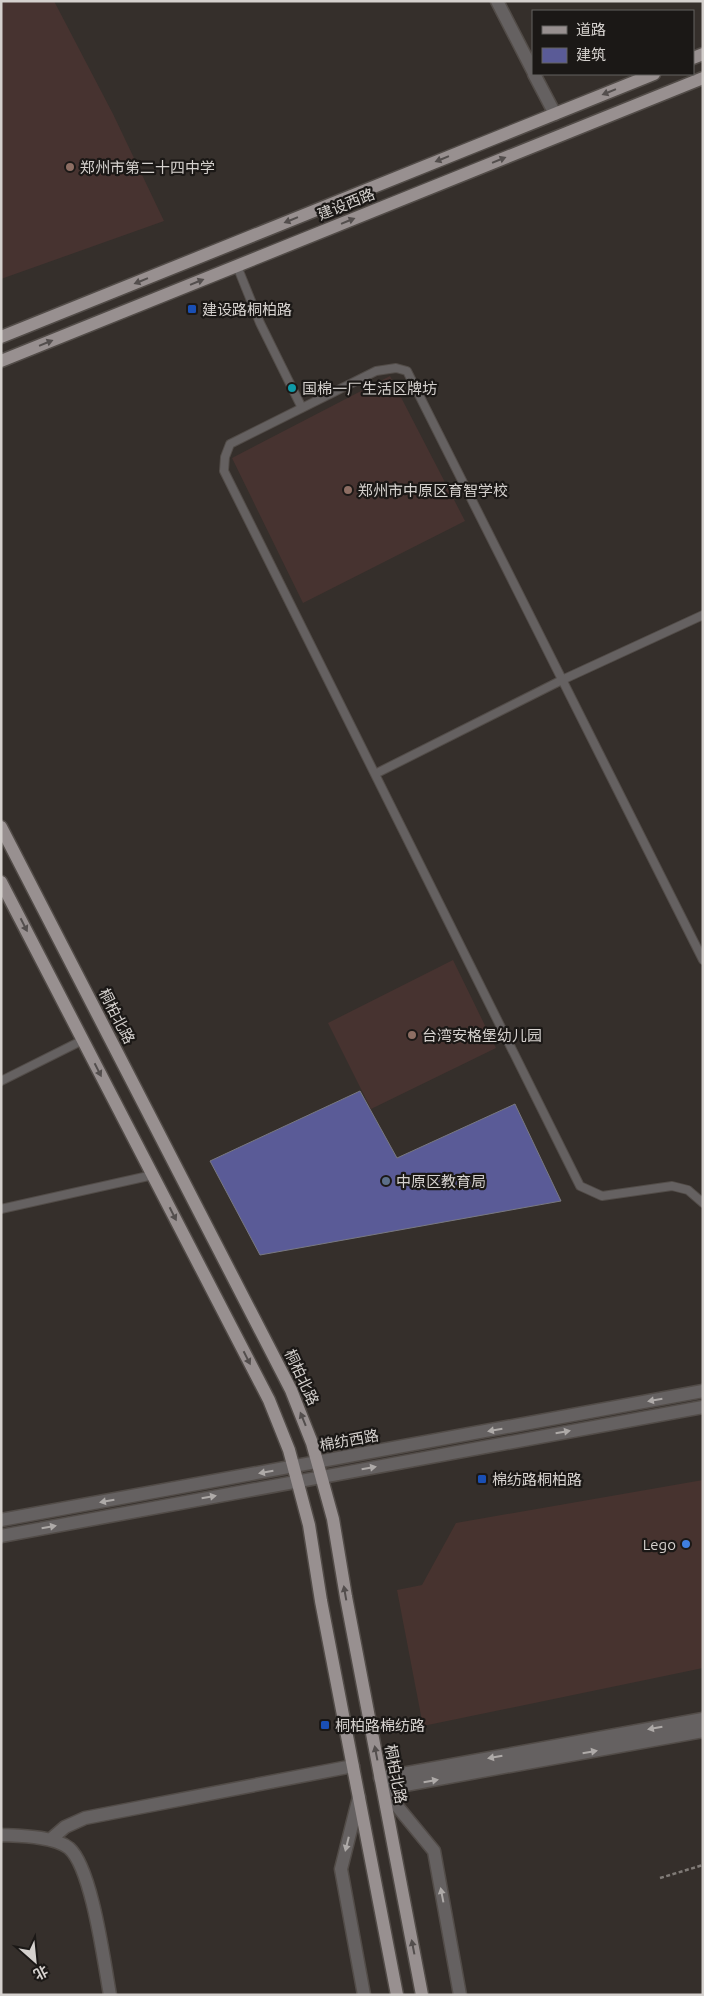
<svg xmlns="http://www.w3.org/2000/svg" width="704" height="1996" viewBox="0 0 704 1996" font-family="Ubuntu,'Noto Sans SC',sans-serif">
  <rect width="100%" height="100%" fill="#352f2b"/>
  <path fill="#47332f" d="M 703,1480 L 703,1668 L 423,1726 L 397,1590 L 422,1585 L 456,1523 Z"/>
  <path fill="#473330" d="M 1,1 L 54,1 L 113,114 L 164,221 L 1,279 Z
    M 390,376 L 465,521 L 303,603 L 232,458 Z
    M 453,960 L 496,1048 L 371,1109 L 328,1023 Z"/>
  <path fill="#5a5b97" stroke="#797981" d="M 360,1091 L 397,1158 L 515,1104 L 561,1201 L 260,1255 L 210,1161 Z"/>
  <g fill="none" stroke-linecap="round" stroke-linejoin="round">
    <g stroke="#524c48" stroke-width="10">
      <path id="service" d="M 237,266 L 260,323 L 302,408
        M 375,774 L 562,680 L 703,615
        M 703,960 L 407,371 L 396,368 L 376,371 L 230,444 L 225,457 L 224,471 L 580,1186 L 602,1196 L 672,1186 L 688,1190 L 703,1203
        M 1,1081 L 83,1040
        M 1,1209 L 153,1175"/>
    </g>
    <g stroke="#524c48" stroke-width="15">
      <path id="minor" d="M 497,1 L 533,71
        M 534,74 L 555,114
        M 380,1778 L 703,1719
        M 359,1797 L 341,1869 L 364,1995
        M 1,1835 C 19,1836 54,1836 69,1848 C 92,1868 104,1962 110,1995
        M 50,1840 L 65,1827 L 85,1818 L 353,1766
        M 460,1995 L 434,1851 L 383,1789 L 703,1731"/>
    </g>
    <g stroke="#524c48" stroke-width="15">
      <path id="tertiary" d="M 1,1520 L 703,1391
        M 1,1536 L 703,1407"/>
    </g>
    <g stroke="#524c48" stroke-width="15">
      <path id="primary" d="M 693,58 L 703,54
        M 1,337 L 654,74
        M 1,361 L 703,78
        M 1,827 L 291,1390 L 312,1443 L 333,1519 L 346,1597 L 422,1995
        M 1,882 L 269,1400 L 289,1450 L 309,1525 L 321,1601 L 397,1995"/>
    </g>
    <path stroke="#807b77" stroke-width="2.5" stroke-dasharray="4 2.5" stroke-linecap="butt" d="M 660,1878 L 703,1865"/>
    <use href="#service" stroke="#656161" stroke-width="8"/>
    <use href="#minor" stroke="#656161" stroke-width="12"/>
    <use href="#tertiary" stroke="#656161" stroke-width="12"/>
    <use href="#primary" stroke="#989090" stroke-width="12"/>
  </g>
  <defs><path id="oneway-solid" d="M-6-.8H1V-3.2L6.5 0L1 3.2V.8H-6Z" transform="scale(1.25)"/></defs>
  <g fill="#534e4d">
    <use href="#oneway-solid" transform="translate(609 92) rotate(158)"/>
    <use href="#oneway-solid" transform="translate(442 159) rotate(158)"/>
    <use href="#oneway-solid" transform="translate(499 160) rotate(-22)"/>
    <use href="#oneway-solid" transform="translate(291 220) rotate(158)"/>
    <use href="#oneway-solid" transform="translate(348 221) rotate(-22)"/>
    <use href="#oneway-solid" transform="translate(141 281) rotate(158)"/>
    <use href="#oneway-solid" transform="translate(197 282) rotate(-22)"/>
    <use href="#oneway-solid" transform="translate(46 343) rotate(-22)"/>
    <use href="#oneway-solid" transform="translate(24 925) rotate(63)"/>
    <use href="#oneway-solid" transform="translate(98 1070) rotate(63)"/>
    <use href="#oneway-solid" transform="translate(173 1214) rotate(63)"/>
    <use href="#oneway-solid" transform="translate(247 1358) rotate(63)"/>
    <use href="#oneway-solid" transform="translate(303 1419) rotate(-112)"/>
    <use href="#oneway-solid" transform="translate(345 1593) rotate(-100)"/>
    <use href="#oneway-solid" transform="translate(376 1753) rotate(-101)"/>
    <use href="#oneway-solid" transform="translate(413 1947) rotate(-101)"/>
  </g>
  <g fill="#aeaaa8">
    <use href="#oneway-solid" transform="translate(655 1400) rotate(170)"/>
    <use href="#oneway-solid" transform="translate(495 1430) rotate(170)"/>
    <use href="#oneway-solid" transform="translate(563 1432) rotate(-10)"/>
    <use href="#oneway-solid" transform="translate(369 1468) rotate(-10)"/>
    <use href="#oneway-solid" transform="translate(266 1472) rotate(170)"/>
    <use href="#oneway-solid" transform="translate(209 1497) rotate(-10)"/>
    <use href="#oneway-solid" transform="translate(107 1501) rotate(170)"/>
    <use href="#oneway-solid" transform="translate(49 1527) rotate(-10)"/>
    <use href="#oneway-solid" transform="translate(655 1728) rotate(170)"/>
    <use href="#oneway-solid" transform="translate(590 1752) rotate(-10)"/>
    <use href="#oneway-solid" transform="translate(495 1757) rotate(170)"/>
    <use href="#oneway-solid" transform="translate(431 1781) rotate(-10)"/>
    <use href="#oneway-solid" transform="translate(347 1844) rotate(104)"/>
    <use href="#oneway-solid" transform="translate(442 1895) rotate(-101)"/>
  </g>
  <g fill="#8d6e63" stroke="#1b1816" stroke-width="2">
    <circle cx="70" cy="167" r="5"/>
    <circle cx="348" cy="490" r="5"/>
    <circle cx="412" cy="1035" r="5"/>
  </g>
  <g fill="#1a4fb4" stroke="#1b1816" stroke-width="2">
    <rect x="187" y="304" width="10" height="10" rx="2.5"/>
    <rect x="477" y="1474" width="10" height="10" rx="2.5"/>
    <rect x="320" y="1720" width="10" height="10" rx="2.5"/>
  </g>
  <circle fill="#0f9aa8" stroke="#1b1816" stroke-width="2" cx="292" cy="388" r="5"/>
  <circle fill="#5c6f8a" stroke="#1b1816" stroke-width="2" cx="386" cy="1181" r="5"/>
  <circle fill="#3f7fe0" stroke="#1b1816" stroke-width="2" cx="686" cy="1544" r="5"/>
  <g text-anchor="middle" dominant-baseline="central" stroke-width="4.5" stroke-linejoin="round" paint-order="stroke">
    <g font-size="15" fill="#d5d1ce" stroke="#1b1816" text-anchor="start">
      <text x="80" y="167">郑州市第二十四中学</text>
      <text x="202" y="309">建设路桐柏路</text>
      <text x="302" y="388">国棉一厂生活区牌坊</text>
      <text x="358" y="490">郑州市中原区育智学校</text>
      <text x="422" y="1035">台湾安格堡幼儿园</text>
      <text x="396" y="1181">中原区教育局</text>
      <text x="492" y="1479">棉纺路桐柏路</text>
      <text x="676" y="1544" text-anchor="end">Lego</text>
      <text x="335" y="1725">桐柏路棉纺路</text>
    </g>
    <g font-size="15" fill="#d5d1ce" stroke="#1b1816">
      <text transform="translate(346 204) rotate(-22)">建设西路</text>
      <text transform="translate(117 1016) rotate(63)">桐柏北路</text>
      <text transform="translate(302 1377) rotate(65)">桐柏北路</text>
      <text transform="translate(349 1440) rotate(-10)">棉纺西路</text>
      <text transform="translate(396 1774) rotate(79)">桐柏北路</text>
    </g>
  </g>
  <rect width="704" height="1996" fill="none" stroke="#d5d1ce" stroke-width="5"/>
  <rect x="532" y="10" width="162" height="65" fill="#1b1816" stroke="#656260"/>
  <rect x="542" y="26" width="25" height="8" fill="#989090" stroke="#656260"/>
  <text x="576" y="35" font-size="15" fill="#d5d1ce">道路</text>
  <rect x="542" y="48" width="25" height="15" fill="#5a5b97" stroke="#656260"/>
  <text x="576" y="60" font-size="15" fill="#d5d1ce">建筑</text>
  <g transform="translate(35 1961) rotate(153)" stroke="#1b1816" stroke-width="4" paint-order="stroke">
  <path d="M0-4L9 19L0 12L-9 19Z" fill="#d5d1ce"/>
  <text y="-8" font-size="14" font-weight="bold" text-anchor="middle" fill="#d5d1ce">北</text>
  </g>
</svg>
